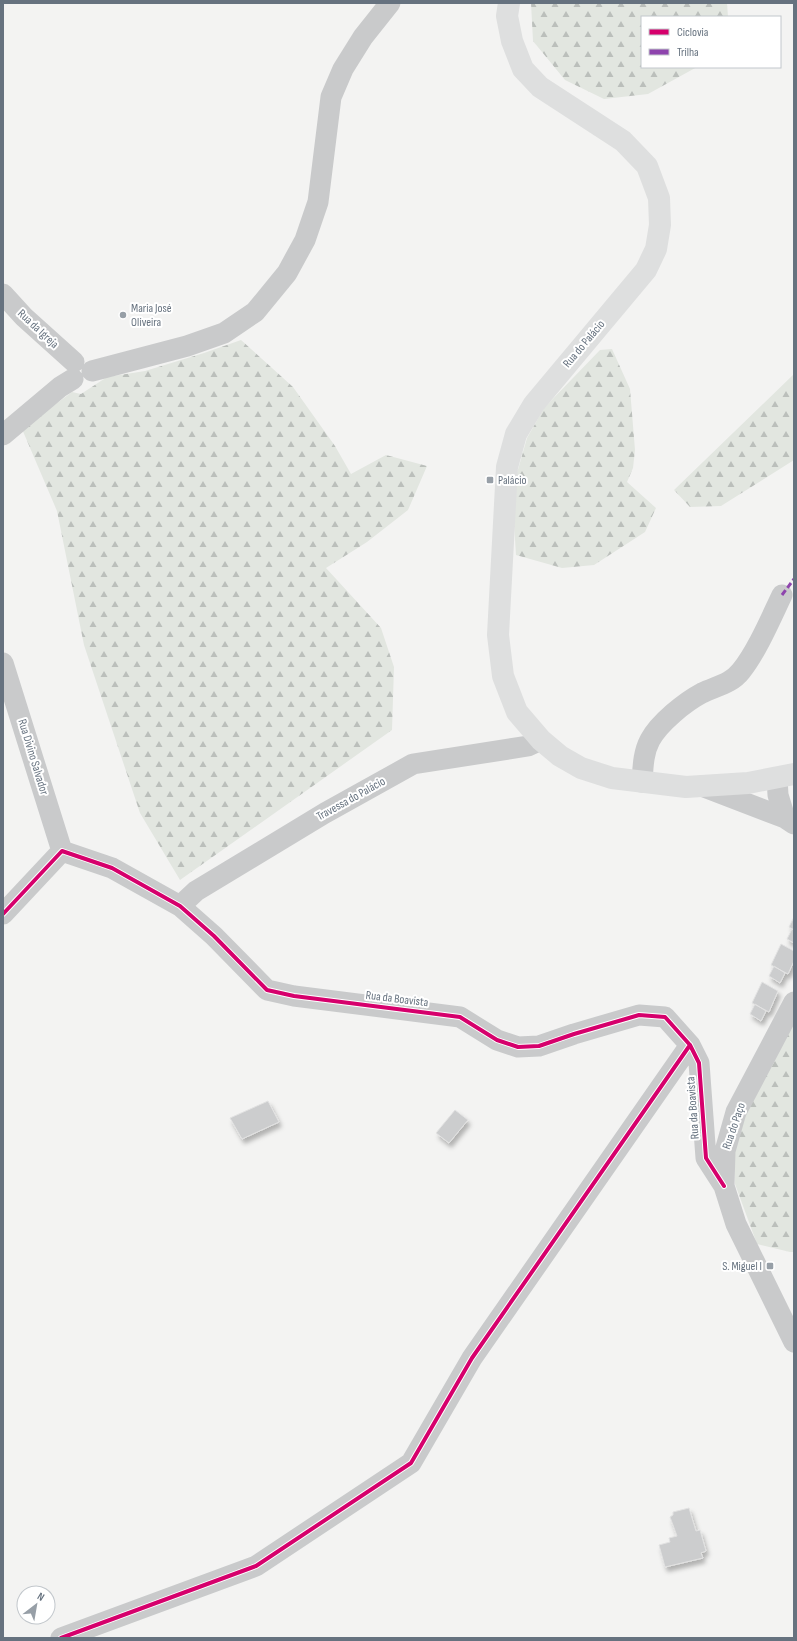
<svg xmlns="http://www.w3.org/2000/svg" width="797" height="1641" viewBox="0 0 797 1641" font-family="'Sofia Sans Condensed',sans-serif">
  <defs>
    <pattern id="forest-firs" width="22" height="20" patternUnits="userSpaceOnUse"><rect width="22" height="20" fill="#e2e6e0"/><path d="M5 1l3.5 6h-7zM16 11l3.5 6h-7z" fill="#bbbfbb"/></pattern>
    <filter id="shadow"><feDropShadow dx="2.5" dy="4.5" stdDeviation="2" flood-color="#0004"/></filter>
  </defs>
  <rect width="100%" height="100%" fill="#f3f3f2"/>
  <path fill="url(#forest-firs)" d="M 531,3 L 727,3 L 728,17 L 642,17 L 642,67 L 697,67 L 648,94 L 604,99 L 565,80 L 533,41 Z
    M 241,340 L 293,387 L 335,446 L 351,474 L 386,455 L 427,466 L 408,510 L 367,542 L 326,568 L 381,628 L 394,667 L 392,730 L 180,880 L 140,813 L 84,645 L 57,511 L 22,429 L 72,392 L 81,394 L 107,377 L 145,371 L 204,353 Z
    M 612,349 L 630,389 L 635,450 L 633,468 L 627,482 L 656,508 L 645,532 L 594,565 L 562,568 L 516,555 L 513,507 L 515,480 L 527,438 L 544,408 L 600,350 Z
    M 794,374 L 794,460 L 721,506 L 690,507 L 674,490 Z
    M 794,1022 L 794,1252 L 790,1252 L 757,1244 L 735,1184 L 735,1140 L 754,1096 Z"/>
  <path fill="#cccdce" stroke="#e2e2e2" filter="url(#shadow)" d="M 794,917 L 794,930 L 789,927 Z
    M 792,929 L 794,930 L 794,943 L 787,939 Z
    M 781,944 L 794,951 L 794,961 L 788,974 L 771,965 Z
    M 774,966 L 785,973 L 780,983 L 769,976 Z
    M 762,982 L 778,991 L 769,1012 L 752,1003 Z
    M 755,1004 L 766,1011 L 761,1021 L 750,1014 Z
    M 268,1101 L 279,1122 L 242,1139 L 230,1118 Z
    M 455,1110 L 468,1120 L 449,1143 L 436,1133 Z
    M 689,1508 L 696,1531 L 700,1530 L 706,1551 L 701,1553 L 703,1558 L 665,1567 L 659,1545 L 670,1542 L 669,1538 L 677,1536 L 670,1517 L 673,1515 L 673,1512 Z"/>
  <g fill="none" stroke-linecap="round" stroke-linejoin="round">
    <path stroke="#c9cacb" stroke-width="21" d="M 3,294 L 24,317 L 74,362
      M 92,371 L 187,346 L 224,333 L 255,312 L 287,273 L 305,240 L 318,202 L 331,97 L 343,69 L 363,37 L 390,3
      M 3,435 L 60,387 L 73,379
      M 3,663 L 62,851
      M 777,778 L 778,795 L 785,818
      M 642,782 C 643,768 643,753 650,740 C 659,723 685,702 702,693 C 716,686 731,684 741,671 C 757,651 771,618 782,595
      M 704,787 L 785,818 L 794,824
      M 180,906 L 196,891 L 325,813 L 413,764 L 528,746 L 541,740
      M 3,914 L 62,851 L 112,868 L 180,906 L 214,936 L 267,990 L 294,996 L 460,1017 L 497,1040 L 518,1047 L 539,1046 L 574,1034 L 639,1015 L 665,1017 L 690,1045 L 699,1063 L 706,1158 L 724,1186
      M 794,1002 L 736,1112 L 725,1151 L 724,1186 L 736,1224 L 794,1342
      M 61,1638 L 256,1566 L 411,1463 L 472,1358 L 690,1045"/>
    <path stroke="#dedfdf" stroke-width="22" d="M 509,3 L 507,16 L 512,41 L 523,69 L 540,87 L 623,141 L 647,166 L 659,198 L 660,225 L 656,249 L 646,270 L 534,404 L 516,434 L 507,467 L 498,635 L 503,676 L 517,712 L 541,740 L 560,756 L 581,768 L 612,778 L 686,787 L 748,783 L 794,774"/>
    <path stroke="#8e44ad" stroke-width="3" stroke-dasharray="6 3" stroke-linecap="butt" d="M 782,595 L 794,579"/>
    <g stroke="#fff" stroke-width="6">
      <path id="cycleway" d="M 3,914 L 62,851 L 112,868 L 180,906 L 214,936 L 267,990 L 294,996 L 460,1017 L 497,1040 L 518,1047 L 539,1046 L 574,1034 L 639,1015 L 665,1017 L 690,1045 L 699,1063 L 706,1158 L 724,1186
        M 61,1638 L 256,1566 L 411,1463 L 472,1358 L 690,1045"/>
    </g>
    <use href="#cycleway" stroke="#d6006c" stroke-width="4"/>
  </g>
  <g fill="#979fa7" stroke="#fff" stroke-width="1.5">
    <circle cx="123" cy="315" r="4"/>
    <rect x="486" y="476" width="8" height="8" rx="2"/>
    <rect x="766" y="1262" width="8" height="8" rx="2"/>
  </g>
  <g text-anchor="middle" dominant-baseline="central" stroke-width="4" stroke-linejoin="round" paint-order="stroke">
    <g font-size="12" fill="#66727f" stroke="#fff" text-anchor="start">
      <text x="131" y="308">Maria José<tspan x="131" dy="14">Oliveira</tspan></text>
      <text x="498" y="480">Palácio</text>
      <text x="762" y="1266" text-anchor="end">S. Miguel I</text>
    </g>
    <g font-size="12" fill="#66727f" stroke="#fff">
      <text transform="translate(38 329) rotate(43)">Rua da Igreja</text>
      <text transform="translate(584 344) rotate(-50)">Rua do Palácio</text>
      <text transform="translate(33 757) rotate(73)">Rua Divino Salvador</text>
      <text transform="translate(351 799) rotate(-29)">Travessa do Palácio</text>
      <text transform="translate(397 999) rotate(7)">Rua da Boavista</text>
      <text transform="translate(693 1108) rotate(-94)">Rua da Boavista</text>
      <text transform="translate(734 1126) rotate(-71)">Rua do Paço</text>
    </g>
  </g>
  <rect width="797" height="1641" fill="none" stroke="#66727f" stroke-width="8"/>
  <rect x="641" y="16" width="140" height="52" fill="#ffffff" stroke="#c2c7cc"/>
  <rect x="649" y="29" width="20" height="6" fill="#d6006c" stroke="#c2c7cc"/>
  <text x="677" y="36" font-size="12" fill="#66727f">Ciclovia</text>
  <rect x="649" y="49" width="20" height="6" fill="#8e44ad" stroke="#c2c7cc"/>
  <text x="677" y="56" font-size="12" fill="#66727f">Trilha</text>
  <g transform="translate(36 1605) rotate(31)"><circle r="19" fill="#ffffff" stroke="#c2c7cc"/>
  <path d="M0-3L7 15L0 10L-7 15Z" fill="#979fa7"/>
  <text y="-6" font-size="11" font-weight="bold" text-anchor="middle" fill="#66727f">N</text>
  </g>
</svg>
